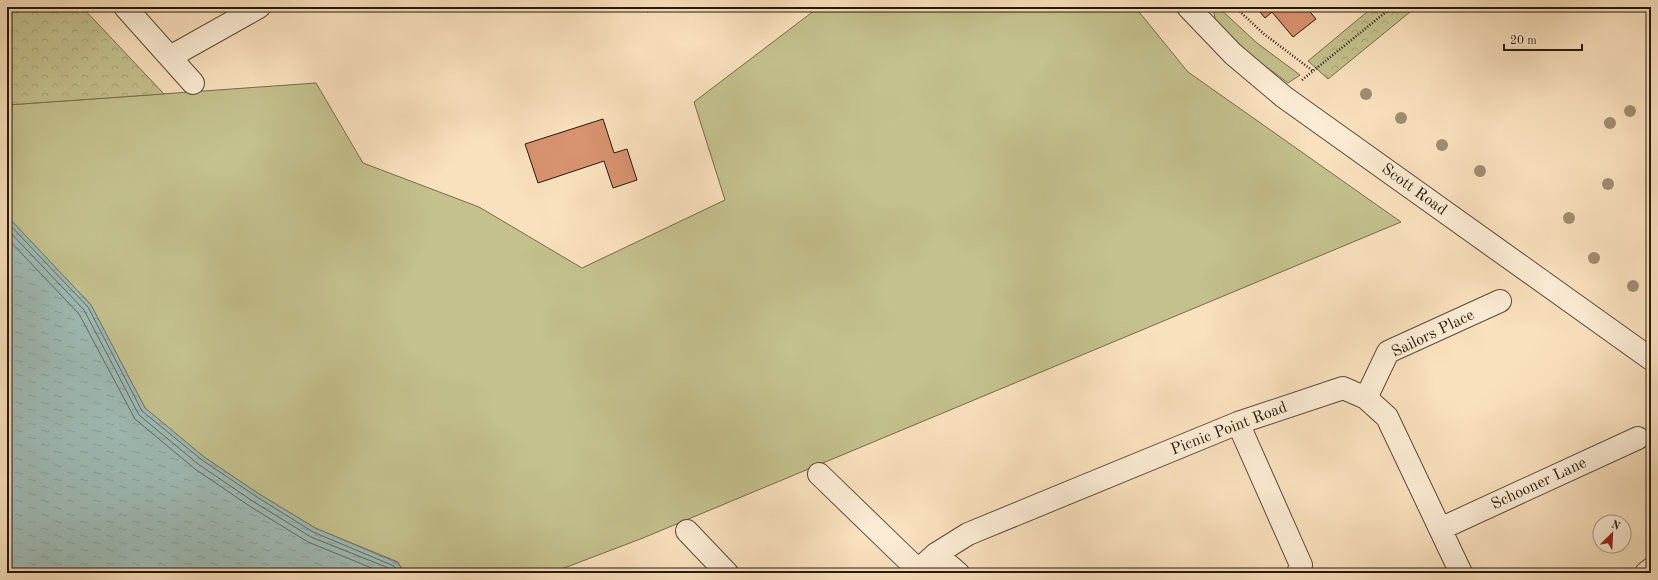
<svg xmlns="http://www.w3.org/2000/svg" width="1658" height="580" viewBox="0 0 1658 580" font-family="'Old Standard TT',serif">
  <defs>
    <pattern id="park-crowns" width="20" height="18" patternUnits="userSpaceOnUse"><rect width="20" height="18" fill="#c4c18e"/><path d="M2 6a3 3 0 1 1 6 0M12 15a3 3 0 1 1 6 0" fill="none" stroke="#a8a579"/></pattern>
    <pattern id="water-ripples" width="26" height="14" patternUnits="userSpaceOnUse"><rect width="26" height="14" fill="#9fbcb7"/><path d="M2 4q2-2 4 0t4 0M15 11q2-2 4 0t4 0" fill="none" stroke="#89a19c"/></pattern>
  </defs>
  <rect width="100%" height="100%" fill="#fae1be"/>
  <filter id="stains"><feTurbulence type="fractalNoise" baseFrequency=".005" numOctaves="4"/><feColorMatrix values="0 0 0 0 .2 0 0 0 0 .09 0 0 0 0 .02 0 0 0 .5 -.17"/></filter>
  <radialGradient id="worn" r=".72"><stop offset=".6" stop-color="#630" stop-opacity="0"/><stop offset="1" stop-color="#630" stop-opacity=".3"/></radialGradient>
  <path fill="#c4c18e" stroke="#766d4c" d="M 819,7 L 1135,7 L 1188,72 L 1401,222 L 643,538 L 551,573 L 404,573 L 398,562 L 315,528 L 259,494 L 204,457 L 145,408 L 91,305 L 7,216 L 7,105 L 316,83 L 363,163 L 479,207 L 582,268 L 725,200 L 694,102 Z
    M 1213,7 L 1218,7 L 1257,43 L 1300,75 L 1288,83 C 1266,66 1238,48 1220,27 C 1215,22 1214,14 1213,7 Z"/>
  <path fill="url(#park-crowns)" stroke="#766d4c" d="M 7,7 L 82,7 L 164,94 L 7,105 Z
    M 1373,7 L 1416,7 L 1328,79 L 1308,61 Z"/>
  <path fill="url(#water-ripples)" stroke="#6f7b72" d="M 7,216 L 91,305 L 145,408 L 204,457 L 259,494 L 315,528 L 398,563 L 404,573 L 7,573 Z"/>
  <g fill="none" stroke-linecap="round" stroke-linejoin="round">
    <path stroke="#636a60" stroke-width="1" d="M 7,222 L 88,307 L 142,411 L 202,460 L 257,497 L 313,532 L 394,566 L 399,573
      M 7,229 L 84,310 L 139,415 L 198,464 L 254,502 L 311,537 L 391,569 L 393,573
      M 7,238 L 79,314 L 135,419 L 195,469 L 251,507 L 308,542 L 384,573"/>
  </g>
  <path fill="#d89370" stroke="#27190a" d="M 645,7 L 660,7 L 647,12 Z
    M 1256,7 L 1306,7 L 1316,19 L 1293,37 L 1272,12 L 1265,18 Z
    M 603,119 L 614,153 L 627,149 L 637,180 L 613,188 L 604,161 L 538,183 L 525,144 Z"/>
  <g fill="none" stroke-linecap="round" stroke-linejoin="round">
    <g stroke="#5c4b37" stroke-width="24">
      <path id="street" d="M 125,7 L 193,83
        M 1188,7 L 1233,54 L 1284,97 L 1651,359
        M 170,57 L 259,7
        M 1366,398 L 1388,352 L 1500,301
        M 1238,423 L 1301,565 L 1298,573
        M 819,474 L 917,569
        M 1440,529 L 1638,438
        M 687,531 L 727,573
        M 936,554 L 958,573
        M 915,573 L 936,554 L 968,534 L 1238,423 L 1343,388 L 1366,398 L 1387,417 L 1461,573
        M 1646,573 L 1651,569"/>
    </g>
    <path stroke="#27190a" stroke-width="2.5" stroke-dasharray="1 2" stroke-linecap="butt" d="M 1235,7 L 1264,34 L 1313,71
      M 1302,80 L 1392,7
      M 1647,416 L 1651,411"/>
    <use href="#street" stroke="#fcecd5" stroke-width="22"/>
  </g>
  <g fill="#a08e71">
    <circle cx="1366" cy="94" r="6"/>
    <circle cx="1630" cy="111" r="6"/>
    <circle cx="1401" cy="118" r="6"/>
    <circle cx="1610" cy="123" r="6"/>
    <circle cx="1442" cy="145" r="6"/>
    <circle cx="1480" cy="171" r="6"/>
    <circle cx="1608" cy="184" r="6"/>
    <circle cx="1569" cy="218" r="6"/>
    <circle cx="1594" cy="258" r="6"/>
    <circle cx="1633" cy="286" r="6"/>
  </g>
  <g text-anchor="middle" dominant-baseline="central" stroke-width="3.5" stroke-linejoin="round" paint-order="stroke">
    <g font-size="16" fill="#27190a" stroke="#fcecd5">
      <text transform="translate(1414 190) rotate(36)">Scott Road</text>
      <text transform="translate(1433 334) rotate(-26)">Sailors Place</text>
      <text transform="translate(1229 429) rotate(-21)">Picnic Point Road</text>
      <text transform="translate(1539 484) rotate(-25)">Schooner Lane</text>
    </g>
  </g>
  <rect width="1658" height="580" fill="none" stroke="#fae1be" stroke-width="24"/>
  <rect x="8" y="8" width="1642" height="564" fill="none" stroke="#27190a" stroke-width="2"/>
  <rect x="12" y="12" width="1634" height="556" fill="none" stroke="#27190a"/>
  <g transform="translate(1612 534) rotate(24)"><circle r="19" fill="#fcecd5" stroke="#a79884"/>
  <path d="M0-3L7 15L0 10L-7 15Z" fill="#8f2418"/>
  <text y="-6" font-size="11" font-weight="bold" text-anchor="middle" fill="#27190a">N</text>
  </g>
  <path d="M1504 44v6h78v-6" fill="none" stroke="#27190a" stroke-width="2"/>
  <text x="1510" y="44" font-size="12" fill="#27190a" stroke="#fcecd5" stroke-width="3" paint-order="stroke">20 m</text>
  <rect width="100%" height="100%" filter="url(#stains)"/>
  <rect width="100%" height="100%" fill="url(#worn)"/>
</svg>
